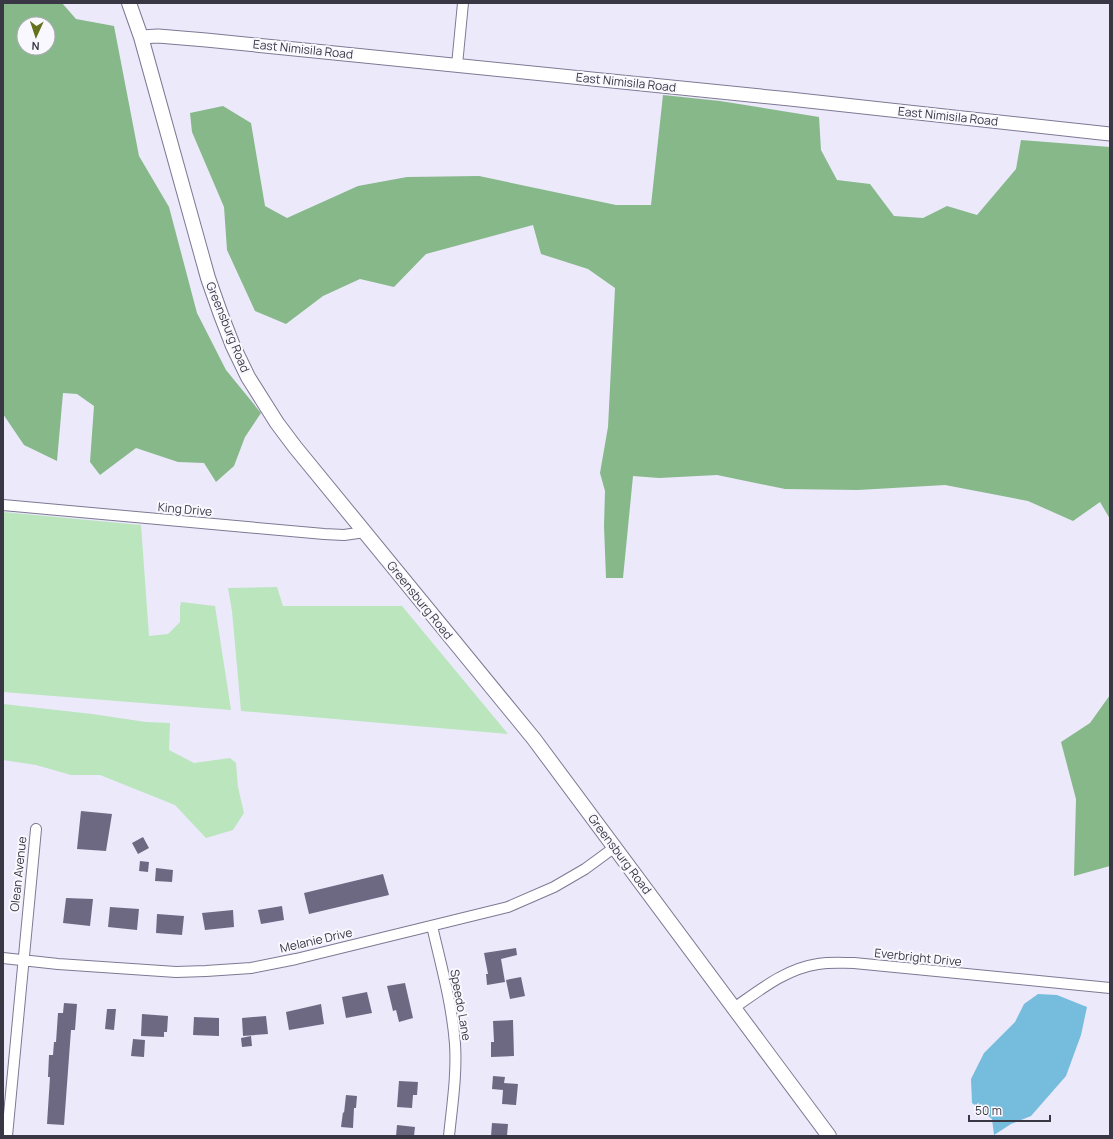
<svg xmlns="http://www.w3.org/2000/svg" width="1113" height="1139" viewBox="0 0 1113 1139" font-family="Manrope,sans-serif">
  <rect width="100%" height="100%" fill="#ece9fb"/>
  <path fill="#bae5bd" d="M 3,512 L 141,525 L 149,636 L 168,634 L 180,622 L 180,607 L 181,602 L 215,606 L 231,710 L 3,692 Z
    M 277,587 L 283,606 L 402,606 L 508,734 L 241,711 L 232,611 L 228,588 Z
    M 3,704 L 92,714 L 146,722 L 170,723 L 169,750 L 194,763 L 230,758 L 236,763 L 238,787 L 244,813 L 233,830 L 206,838 L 175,805 L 100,775 L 71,775 L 36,765 L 3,760 Z"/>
  <path fill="#86b88a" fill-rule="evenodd" d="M 3,3 L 62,3 L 76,19 L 114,26 L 139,156 L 169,207 L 197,313 L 226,370 L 261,413 L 245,437 L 234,466 L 216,482 L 204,463 L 178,462 L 136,448 L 100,475 L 90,462 L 94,406 L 77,394 L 63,393 L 57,461 L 24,445 L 3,414 ZM 24,24 L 48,24 L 48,48 L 24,48 Z
    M 663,95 L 720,101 L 819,117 L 821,150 L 837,180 L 870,184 L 894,216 L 923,218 L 947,206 L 977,215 L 1016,169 L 1021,140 L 1110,147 L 1110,519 L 1100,502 L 1073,521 L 1028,501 L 945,485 L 858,490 L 785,489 L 717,475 L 659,478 L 633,476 L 623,578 L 606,578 L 604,526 L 605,491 L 600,473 L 608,427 L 615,288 L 588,269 L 541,254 L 533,225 L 426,254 L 394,287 L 360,279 L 323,296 L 286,324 L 255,311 L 227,250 L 224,207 L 192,132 L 190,113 L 223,106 L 251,123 L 265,206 L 287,218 L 358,186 L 407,177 L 479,176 L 616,205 L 651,205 Z
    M 1110,695 L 1110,866 L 1074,876 L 1076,799 L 1061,742 L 1090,723 Z"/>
  <path fill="#76bcdc" d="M 1038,994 L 1057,995 L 1087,1007 L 1081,1035 L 1066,1076 L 1031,1116 L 1011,1124 L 994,1135 L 992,1119 L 972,1103 L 971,1079 L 984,1053 L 1015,1022 L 1024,1004 Z"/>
  <path fill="#6d6983" d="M 81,811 L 112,814 L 106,851 L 77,849 Z
    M 143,837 L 149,848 L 138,854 L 132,843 Z
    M 140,861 L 149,862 L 148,872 L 139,871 Z
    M 156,868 L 173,870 L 172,882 L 155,881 Z
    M 383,874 L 389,895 L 309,914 L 304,893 Z
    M 66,898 L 93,899 L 90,926 L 63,923 Z
    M 282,906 L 284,920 L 261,924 L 258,910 Z
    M 110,907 L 139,909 L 137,930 L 108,927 Z
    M 233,910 L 234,927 L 205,930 L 202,913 Z
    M 157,914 L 184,916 L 182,935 L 156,933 Z
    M 516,948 L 517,955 L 501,959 L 505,982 L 487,985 L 486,974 L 488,974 L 484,953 Z
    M 521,977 L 525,996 L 510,999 L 506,980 Z
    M 405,983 L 413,1018 L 399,1022 L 396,1010 L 393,1011 L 387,986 Z
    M 367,992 L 372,1013 L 346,1018 L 342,997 Z
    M 64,1003 L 77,1004 L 75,1030 L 71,1030 L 64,1125 L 47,1124 L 50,1077 L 48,1077 L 49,1055 L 53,1055 L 54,1042 L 56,1042 L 58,1013 L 63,1013 Z
    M 321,1004 L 324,1024 L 289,1030 L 286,1012 Z
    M 107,1009 L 116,1009 L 114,1030 L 105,1029 Z
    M 142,1014 L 168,1016 L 167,1032 L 164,1032 L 164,1037 L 141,1036 Z
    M 266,1016 L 268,1034 L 243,1036 L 242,1018 Z
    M 194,1017 L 219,1018 L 219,1036 L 193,1035 Z
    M 513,1020 L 514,1056 L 491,1057 L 491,1042 L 494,1042 L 493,1021 Z
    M 251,1036 L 252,1046 L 242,1047 L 241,1038 Z
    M 133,1039 L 145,1040 L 144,1057 L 131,1056 Z
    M 493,1076 L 505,1077 L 504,1083 L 518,1084 L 516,1105 L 502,1104 L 503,1090 L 492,1089 Z
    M 399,1081 L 418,1082 L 417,1095 L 413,1095 L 412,1108 L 397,1107 Z
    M 346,1095 L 357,1096 L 356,1108 L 354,1108 L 353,1128 L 341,1127 L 343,1112 L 344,1113 Z
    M 492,1123 L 508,1124 L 507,1136 L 491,1136 Z
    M 397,1125 L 415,1127 L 414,1136 L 396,1136 Z"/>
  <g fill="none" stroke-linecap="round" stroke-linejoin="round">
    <g stroke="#7d7993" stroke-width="12">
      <path id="minor" d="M 457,65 L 463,3
        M 3,505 L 324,534 L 344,535 L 365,532
        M 432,926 C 441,965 452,1004 455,1044 C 457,1075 452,1106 449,1136
        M 3,958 L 58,964 L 176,972 L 206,971 L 251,968 L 296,959 L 508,907 L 554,887 L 585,869 L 615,847
        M 734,1008 C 760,990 785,969 818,964 C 830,962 842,963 854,963 L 1110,988
        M 7,1136 L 36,829"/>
    </g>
    <g stroke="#7d7993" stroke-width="15">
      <path id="tertiary" d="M 141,37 L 158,36 L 206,40 L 790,99 L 1110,134"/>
    </g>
    <g stroke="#7d7993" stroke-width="16">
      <path id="secondary" d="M 129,3 L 141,37 L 208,278 L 221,315 L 233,346 L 248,377 L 277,423 L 295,447 L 534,739 L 829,1136"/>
    </g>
    <use href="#minor" stroke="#fff" stroke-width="10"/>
    <use href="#tertiary" stroke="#fff" stroke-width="13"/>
    <use href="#secondary" stroke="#fff" stroke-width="14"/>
  </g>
  <g text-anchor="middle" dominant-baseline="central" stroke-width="4" stroke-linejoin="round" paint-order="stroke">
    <g font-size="12" fill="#393743" stroke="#f9f8fe">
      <text transform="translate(303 49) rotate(6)">East Nimisila Road</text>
      <text transform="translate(626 82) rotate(6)">East Nimisila Road</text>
      <text transform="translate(948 116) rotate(6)">East Nimisila Road</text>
      <text transform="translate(228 327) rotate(68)">Greensburg Road</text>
      <text transform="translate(185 509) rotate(5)">King Drive</text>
      <text transform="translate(420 600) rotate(51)">Greensburg Road</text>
      <text transform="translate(620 854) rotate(53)">Greensburg Road</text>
      <text transform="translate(18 874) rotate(-84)">Olean Avenue</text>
      <text transform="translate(316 940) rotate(-13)">Melanie Drive</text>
      <text transform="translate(918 957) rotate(6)">Everbright Drive</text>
      <text transform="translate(461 1005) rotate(80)">Speedo Lane</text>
    </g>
  </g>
  <rect width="1113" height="1139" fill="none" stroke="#393743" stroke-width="8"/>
  <g transform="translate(36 36) rotate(183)"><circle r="19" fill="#f9f8fe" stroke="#acabb3"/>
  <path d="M0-3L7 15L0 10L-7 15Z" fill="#66711b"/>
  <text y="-6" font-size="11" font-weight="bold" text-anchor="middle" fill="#393743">N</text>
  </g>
  <path d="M969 1115v6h81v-6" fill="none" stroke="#393743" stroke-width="2"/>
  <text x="975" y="1115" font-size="12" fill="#393743" stroke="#f9f8fe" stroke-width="3" paint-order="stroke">50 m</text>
</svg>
